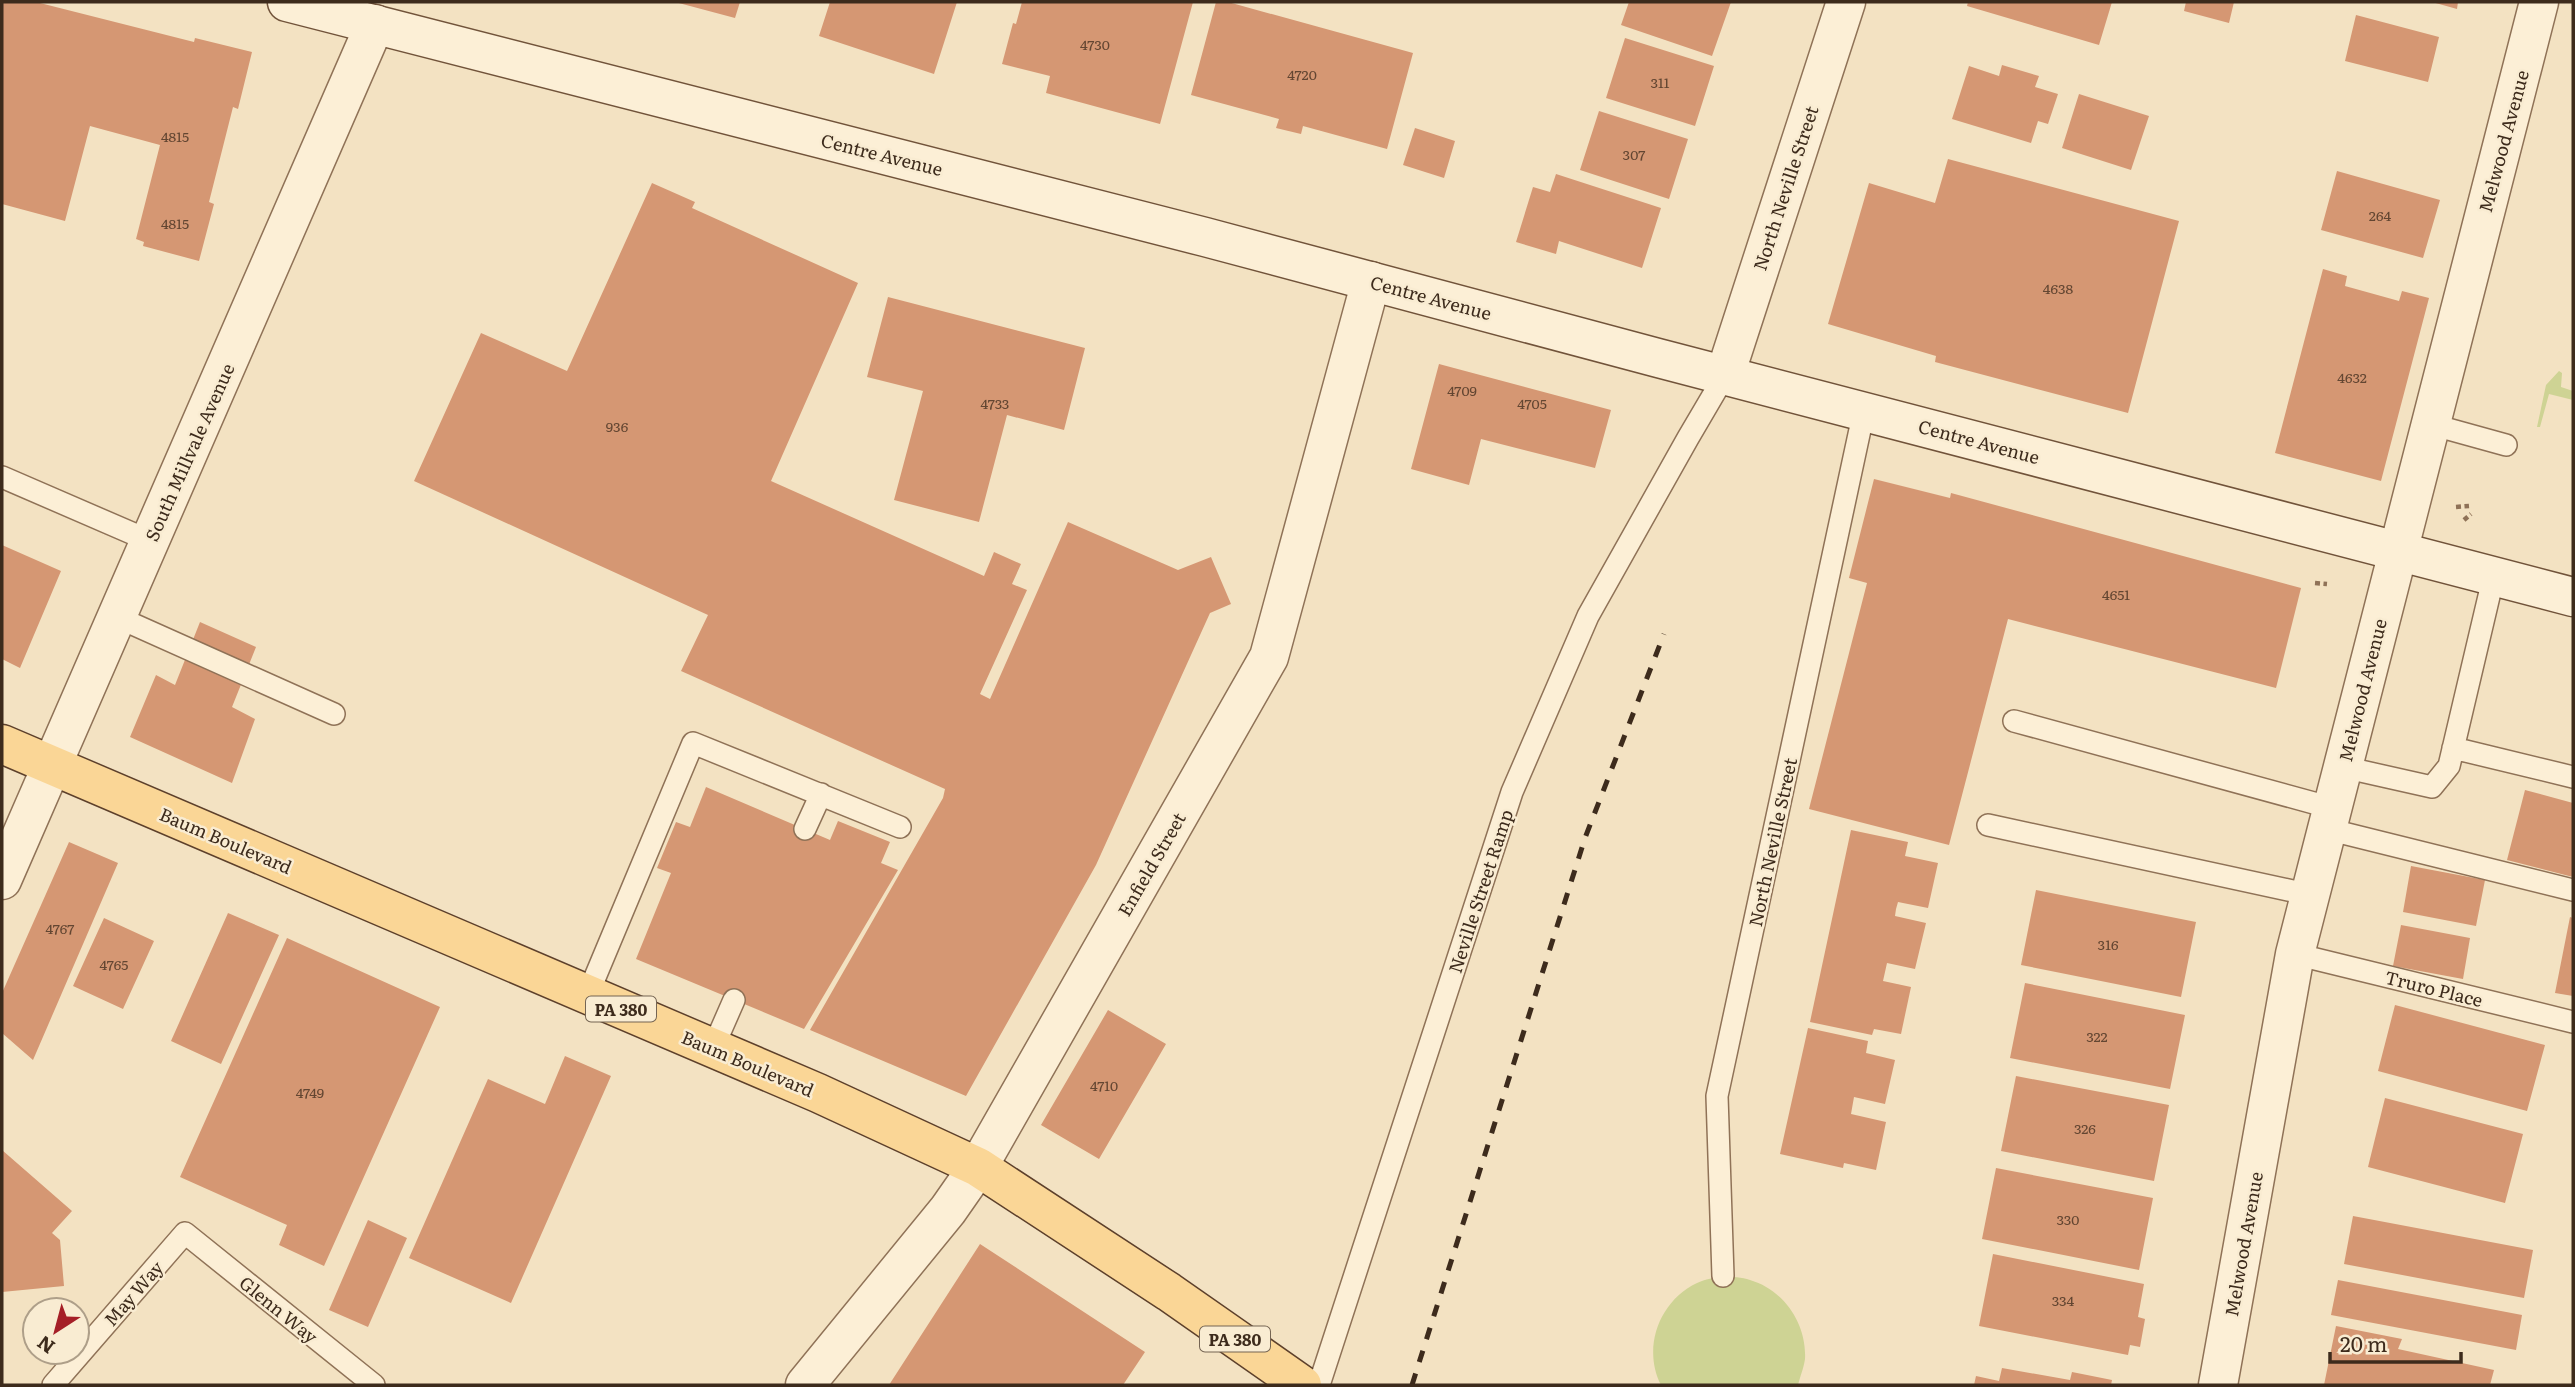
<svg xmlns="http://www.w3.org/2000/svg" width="2575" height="1387" viewBox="0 0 2575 1387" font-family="Literata,serif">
  <rect width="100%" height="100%" fill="#f3e2c2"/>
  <path fill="#ced394" d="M 2559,371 L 2562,373 L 2561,387 L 2573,391 L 2573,400 L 2549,394 L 2540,427 L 2537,427 L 2546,385 Z
    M 1723,1276 C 1732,1277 1742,1277 1750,1280 C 1784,1290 1807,1324 1805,1359 C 1804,1367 1800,1377 1798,1385 L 1661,1385 C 1642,1348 1659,1301 1697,1283 C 1705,1279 1715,1278 1723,1276 Z"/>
  <path fill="#d59773" d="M 2,2 L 36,2 L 194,42 L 195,38 L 252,52 L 238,109 L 233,107 L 209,202 L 214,204 L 199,261 L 143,246 L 144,242 L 136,239 L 160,145 L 90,126 L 65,221 L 2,204 Z
    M 675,2 L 740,2 L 735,18 Z
    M 830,2 L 957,2 L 934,74 L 819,36 Z
    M 1022,2 L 1193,2 L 1160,124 L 1046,93 L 1050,76 L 1002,64 L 1013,23 L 1016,24 Z
    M 1216,2 L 1228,2 L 1413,53 L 1387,149 L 1303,126 L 1301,134 L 1276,128 L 1279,119 L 1191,95 Z
    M 1629,2 L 1731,2 L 1712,56 L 1621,25 Z
    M 1968,2 L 2112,2 L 2099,45 L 1967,6 Z
    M 2186,2 L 2234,2 L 2229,23 L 2184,11 Z
    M 2432,2 L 2458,2 L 2457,9 Z
    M 2356,15 L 2439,37 L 2428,82 L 2345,61 Z
    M 1625,38 L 1714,66 L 1695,126 L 1606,98 Z
    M 2002,65 L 2039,76 L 2035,87 L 2058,94 L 2048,124 L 2038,121 L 2031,143 L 1952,119 L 1969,66 L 1999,76 Z
    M 2079,94 L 2149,116 L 2131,170 L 2062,148 Z
    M 1599,111 L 1688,139 L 1669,199 L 1580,170 Z
    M 1415,128 L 1455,141 L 1444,178 L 1403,165 Z
    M 1948,159 L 2179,221 L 2128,413 L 1935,362 L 1936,356 L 1828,324 L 1869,183 L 1935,203 Z
    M 2337,171 L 2440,200 L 2423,258 L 2321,230 Z
    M 1556,174 L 1661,208 L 1642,268 L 1559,241 L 1556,254 L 1516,242 L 1533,187 L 1550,192 Z
    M 652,183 L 695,202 L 692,208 L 858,283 L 771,481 L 984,576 L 994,552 L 1021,564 L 1012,584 L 1027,590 L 980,694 L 990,699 L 1068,522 L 1178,570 L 1211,557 L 1231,604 L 1210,613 L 1096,865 L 966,1096 L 810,1030 L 943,798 L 945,789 L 681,671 L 708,615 L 414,481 L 481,333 L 567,371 Z
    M 2323,269 L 2347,276 L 2345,286 L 2399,301 L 2402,291 L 2429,298 L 2381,481 L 2275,453 Z
    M 888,297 L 1085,348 L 1064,430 L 1007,415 L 979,522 L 894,500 L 923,391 L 867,377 Z
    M 1439,364 L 1611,410 L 1595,468 L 1481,439 L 1469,485 L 1411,469 Z
    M 1874,479 L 1950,498 L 1951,493 L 2301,588 L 2276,688 L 2008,619 L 1949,845 L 1809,809 L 1867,583 L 1849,578 Z
    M 2,545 L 61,571 L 20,668 L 2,659 Z
    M 200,622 L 256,647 L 232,707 L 255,719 L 232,783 L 130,737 L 156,675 L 175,685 Z
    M 706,787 L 830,840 L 838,821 L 890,842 L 881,863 L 898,870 L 804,1029 L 636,959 L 671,873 L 657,868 L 676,822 L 690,827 Z
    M 2525,790 L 2573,803 L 2573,877 L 2507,860 Z
    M 1851,830 L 1908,842 L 1905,856 L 1938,863 L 1928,908 L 1898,902 L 1896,909 L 1895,916 L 1926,923 L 1915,969 L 1887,963 L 1883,981 L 1911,987 L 1901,1034 L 1874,1029 L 1872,1035 L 1810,1022 Z
    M 69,842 L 118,863 L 33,1060 L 2,1033 L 2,993 Z
    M 2411,866 L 2485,880 L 2476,926 L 2403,912 Z
    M 2036,890 L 2196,922 L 2181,997 L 2021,965 Z
    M 228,913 L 279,935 L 221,1064 L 171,1041 Z
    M 2570,917 L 2573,918 L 2573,996 L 2555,993 Z
    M 104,918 L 154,941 L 123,1009 L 73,986 Z
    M 2401,925 L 2470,938 L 2463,979 L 2393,966 Z
    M 287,938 L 440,1007 L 324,1266 L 279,1245 L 287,1225 L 180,1177 Z
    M 2025,983 L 2185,1015 L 2170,1089 L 2010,1058 Z
    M 2395,1005 L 2545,1045 L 2527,1111 L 2378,1071 Z
    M 1108,1010 L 1166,1044 L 1099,1159 L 1041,1125 Z
    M 1808,1028 L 1868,1041 L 1866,1053 L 1895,1060 L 1885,1104 L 1854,1097 L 1851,1114 L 1886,1122 L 1876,1170 L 1844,1163 L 1843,1168 L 1780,1154 Z
    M 565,1056 L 611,1076 L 511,1303 L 409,1258 L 488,1079 L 545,1104 Z
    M 2016,1076 L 2169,1105 L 2154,1181 L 2001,1151 Z
    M 2385,1098 L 2523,1134 L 2505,1203 L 2368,1167 Z
    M 2,1150 L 72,1211 L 52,1233 L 60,1240 L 64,1286 L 2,1292 Z
    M 1996,1168 L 2153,1198 L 2139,1270 L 1982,1239 Z
    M 2353,1216 L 2533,1250 L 2524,1298 L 2344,1264 Z
    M 368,1220 L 407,1238 L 368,1327 L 329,1310 Z
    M 980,1244 L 1145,1352 L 1123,1385 L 889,1385 Z
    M 1993,1254 L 2144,1284 L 2138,1317 L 2145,1319 L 2140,1347 L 2130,1345 L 2128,1355 L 1979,1326 Z
    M 2338,1280 L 2522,1315 L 2516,1350 L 2331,1315 Z
    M 2336,1326 L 2402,1339 L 2398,1349 L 2494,1370 L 2490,1385 L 2324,1385 Z
    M 2002,1368 L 2070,1380 L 2072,1372 L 2112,1380 L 2111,1385 L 1974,1385 L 1976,1376 L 1999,1381 Z"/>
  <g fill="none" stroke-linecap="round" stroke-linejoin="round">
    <g stroke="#8f7257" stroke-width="24">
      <path id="service" d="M 2430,424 L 2506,445
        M 2,477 L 150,541
        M 117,617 L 334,714
        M 2014,721 L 2332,808
        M 2453,748 L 2573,777
        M 2343,767 L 2432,787 L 2449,766 L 2494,575
        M 1988,825 L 2311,895
        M 805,829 L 821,794
        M 2327,829 L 2573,890
        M 2295,954 L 2573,1022
        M 588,994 L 693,743 L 900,827
        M 713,1048 L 734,1000
        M 1723,1276 L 1717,1096 L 1864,411
        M 53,1385 L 185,1233 L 374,1385
        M 1319,1385 L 1512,792 L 1588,616 L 1688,438 L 1725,375"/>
    </g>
    <g stroke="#8f7257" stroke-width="41">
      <path id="minor" d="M 805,1385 L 948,1210 L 978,1167 L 1269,657 L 1371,281
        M 2218,1385 L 2295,954 L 2539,2"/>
    </g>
    <g stroke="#8f7257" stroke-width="41">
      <path id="tertiary" d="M 1725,375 L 1846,2
        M 2,880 L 375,24"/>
    </g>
    <g stroke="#71533a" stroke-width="41">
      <path id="secondary" d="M 287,2 L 1205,237 L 1658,358 L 2573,597"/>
    </g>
    <g stroke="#5d402b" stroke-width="41">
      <path id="primary" d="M 2,744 L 818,1093 L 978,1167 L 1169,1292 L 1302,1385"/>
    </g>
    <path stroke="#8f7257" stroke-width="4.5" stroke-dasharray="5 3.5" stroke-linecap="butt" d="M 2456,507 L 2469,506
      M 2464,520 L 2471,514
      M 2315,583 L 2327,584"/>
    <use href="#service" stroke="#fcefd6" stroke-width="21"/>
    <use href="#minor" stroke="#fcefd6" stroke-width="38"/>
    <use href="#tertiary" stroke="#fcefd6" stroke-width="38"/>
    <use href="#secondary" stroke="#fcefd6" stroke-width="38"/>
    <use href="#primary" stroke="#fad696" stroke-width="38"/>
    <path stroke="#3d2b1c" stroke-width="5" stroke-dasharray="12 12" stroke-linecap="butt" d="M 1412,1385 L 1585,838 L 1664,634"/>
  </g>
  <g text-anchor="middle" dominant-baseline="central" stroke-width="5" stroke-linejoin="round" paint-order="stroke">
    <g font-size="14" fill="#634632">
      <text x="1095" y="44">4730</text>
      <text x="1302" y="74">4720</text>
      <text x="1660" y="82">311</text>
      <text x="175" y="136">4815</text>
      <text x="1634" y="154">307</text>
      <text x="2380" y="215">264</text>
      <text x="175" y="223">4815</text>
      <text x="2058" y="288">4638</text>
      <text x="2352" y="377">4632</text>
      <text x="1462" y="390">4709</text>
      <text x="995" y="403">4733</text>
      <text x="1532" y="403">4705</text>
      <text x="617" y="426">936</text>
      <text x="2116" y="594">4651</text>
      <text x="60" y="928">4767</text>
      <text x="2108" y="944">316</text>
      <text x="114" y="964">4765</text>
      <text x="2097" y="1036">322</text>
      <text x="1104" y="1085">4710</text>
      <text x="310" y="1092">4749</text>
      <text x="2085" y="1128">326</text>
      <text x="2068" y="1219">330</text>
      <text x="2063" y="1300">334</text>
    </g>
    <g fill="#f9ecd2" stroke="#756553" stroke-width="2">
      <rect x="586" y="996.5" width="70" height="25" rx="5"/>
      <rect x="1200" y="1326.5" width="70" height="25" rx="5"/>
    </g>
    <g font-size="16" font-weight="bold" fill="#3d2b1c">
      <text x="621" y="1009">PA 380</text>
      <text x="1235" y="1339">PA 380</text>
    </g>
    <g font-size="18" fill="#3d2b1c" stroke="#f9ecd2">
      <text transform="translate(2503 141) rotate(-75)">Melwood Avenue</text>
      <text transform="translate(882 154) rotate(14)">Centre Avenue</text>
      <text transform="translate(1785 188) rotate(-72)">North Neville Street</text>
      <text transform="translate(1431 297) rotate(15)">Centre Avenue</text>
      <text transform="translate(1979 441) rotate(15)">Centre Avenue</text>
      <text transform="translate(189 452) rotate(-66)">South Millvale Avenue</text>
      <text transform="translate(2362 690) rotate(-76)">Melwood Avenue</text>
      <text transform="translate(226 840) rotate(23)">Baum Boulevard</text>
      <text transform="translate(1772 842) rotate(-78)">North Neville Street</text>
      <text transform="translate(1151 864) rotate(-60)">Enfield Street</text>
      <text transform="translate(1480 891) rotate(-72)">Neville Street Ramp</text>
      <text transform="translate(2434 988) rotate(14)">Truro Place</text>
      <text transform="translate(748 1063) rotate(23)">Baum Boulevard</text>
      <text transform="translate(2243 1244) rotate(-80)">Melwood Avenue</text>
      <text transform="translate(133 1293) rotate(-49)">May Way</text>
      <text transform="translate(279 1309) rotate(39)">Glenn Way</text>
    </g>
  </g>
  <rect width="2575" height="1387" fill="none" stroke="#3d2b1c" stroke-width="7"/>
  <g transform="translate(56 1331) rotate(216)"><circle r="33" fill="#f9ecd2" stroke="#ae9f89" stroke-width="2"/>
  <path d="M0-5L12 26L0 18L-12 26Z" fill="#a51f27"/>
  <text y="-10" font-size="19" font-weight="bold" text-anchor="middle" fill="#3d2b1c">N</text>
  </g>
  <path d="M2330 1352v10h131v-10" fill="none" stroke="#3d2b1c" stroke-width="3.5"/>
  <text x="2340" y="1352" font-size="21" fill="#3d2b1c" stroke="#f9ecd2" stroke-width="5" paint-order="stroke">20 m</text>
</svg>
